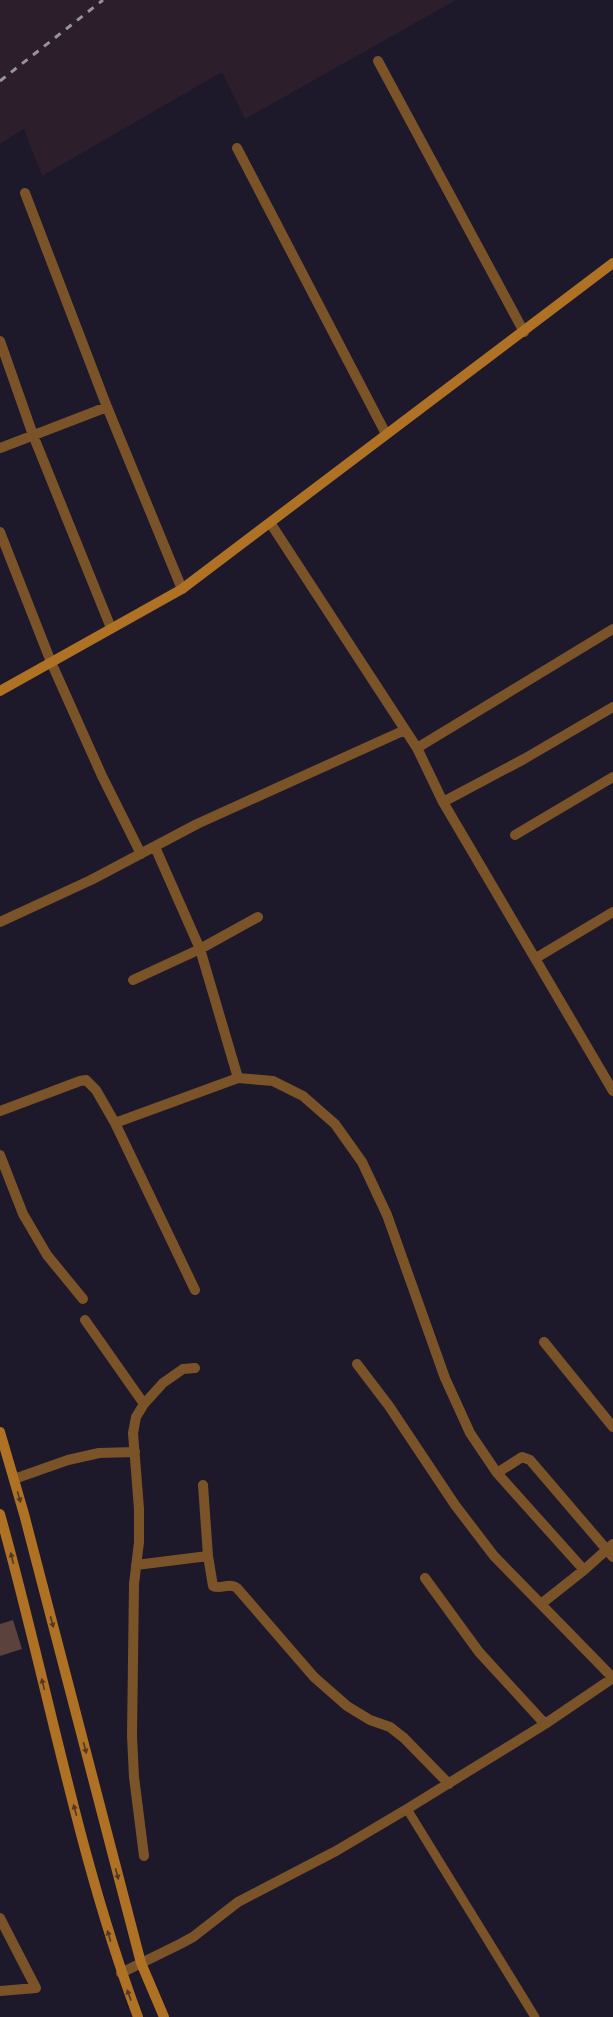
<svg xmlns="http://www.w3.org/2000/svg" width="613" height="2017" viewBox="0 0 613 2017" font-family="Quicksand,sans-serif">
  <rect width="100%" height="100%" fill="#1e182b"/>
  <path fill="#2c1e2a" d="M 0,0 L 456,0 L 245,119 L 222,72 L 42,176 L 24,129 L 0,144 Z"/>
  <path fill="#5b423c" d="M 13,1620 L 22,1649 L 0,1656 L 0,1624 Z"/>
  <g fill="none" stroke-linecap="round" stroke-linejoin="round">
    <path stroke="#7a5428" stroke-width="9" d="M 407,1809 L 535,2017"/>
    <path stroke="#7a5428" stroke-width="10" d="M 378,61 L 524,332
      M 237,148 L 386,434
      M 25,193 L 107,407 L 182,589
      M 0,341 L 33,435 L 111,628
      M 0,448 L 107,407
      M 271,524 L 417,748 L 443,802 L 613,1091
      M 0,532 L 51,662 L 102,776 L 141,854
      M 417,748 L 613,629
      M 443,802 L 524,759 L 613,707
      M 515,835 L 613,777
      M 155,847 L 200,949 L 238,1078
      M 0,922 L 91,880 L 197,824 L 405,730
      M 536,958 L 613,912
      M 133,980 L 200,949 L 258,917
      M 0,1111 L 80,1081 L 86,1080 L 96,1090 L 115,1123 L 238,1078 L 273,1081 L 303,1096 L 335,1124 L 362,1162 L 387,1215 L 445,1378 L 470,1433 L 497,1473 L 584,1570
      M 115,1123 L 195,1290
      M 0,1155 L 23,1214 L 47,1255 L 83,1299
      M 85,1320 L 144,1404
      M 544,1342 L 613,1427
      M 357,1364 L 389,1406 L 455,1505 L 494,1556 L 613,1678
      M 497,1473 L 522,1457 L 530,1460 L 613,1557
      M 14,1479 L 68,1460 L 99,1453 L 135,1452
      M 208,1556 L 213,1586 C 221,1590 229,1582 237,1588 L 314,1677 L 347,1706 L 370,1720 L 390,1727 L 404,1738 L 449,1784
      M 136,1565 L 208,1556 L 203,1485
      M 425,1578 L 479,1652 L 545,1724
      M 541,1604 L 584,1570 L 613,1544
      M 144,1856 L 134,1777 L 132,1736 L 134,1584 L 139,1542 L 139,1509 L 133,1433 L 136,1417 L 144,1404 L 163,1383 L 183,1369 L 195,1368
      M 0,1918 L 36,1988 L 0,1991
      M 121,1973 L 180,1944 L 193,1937 L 238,1902 L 336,1851 L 407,1809 L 545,1724 L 613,1678"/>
    <path stroke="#af7224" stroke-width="10" d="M 0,691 L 182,589 L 613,263
      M 0,1432 L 24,1514 L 141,1963 L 164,2017
      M 0,1514 C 47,1681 77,1854 138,2017"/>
    <path stroke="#9793a3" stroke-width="3" stroke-dasharray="7 7" stroke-linecap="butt" d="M 0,81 L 103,0"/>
  </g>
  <defs><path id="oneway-solid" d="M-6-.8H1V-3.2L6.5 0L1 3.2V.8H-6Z"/></defs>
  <g fill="#533722">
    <use href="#oneway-solid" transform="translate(19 1497) rotate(74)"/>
    <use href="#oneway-solid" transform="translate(12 1558) rotate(-104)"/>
    <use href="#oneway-solid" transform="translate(52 1622) rotate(75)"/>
    <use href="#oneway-solid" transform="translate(43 1684) rotate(-104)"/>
    <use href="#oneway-solid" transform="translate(85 1748) rotate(75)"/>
    <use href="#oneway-solid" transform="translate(75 1810) rotate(-105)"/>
    <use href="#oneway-solid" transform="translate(117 1874) rotate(75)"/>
    <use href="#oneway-solid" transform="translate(109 1936) rotate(-106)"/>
    <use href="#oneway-solid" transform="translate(129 1995) rotate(-110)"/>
  </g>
</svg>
